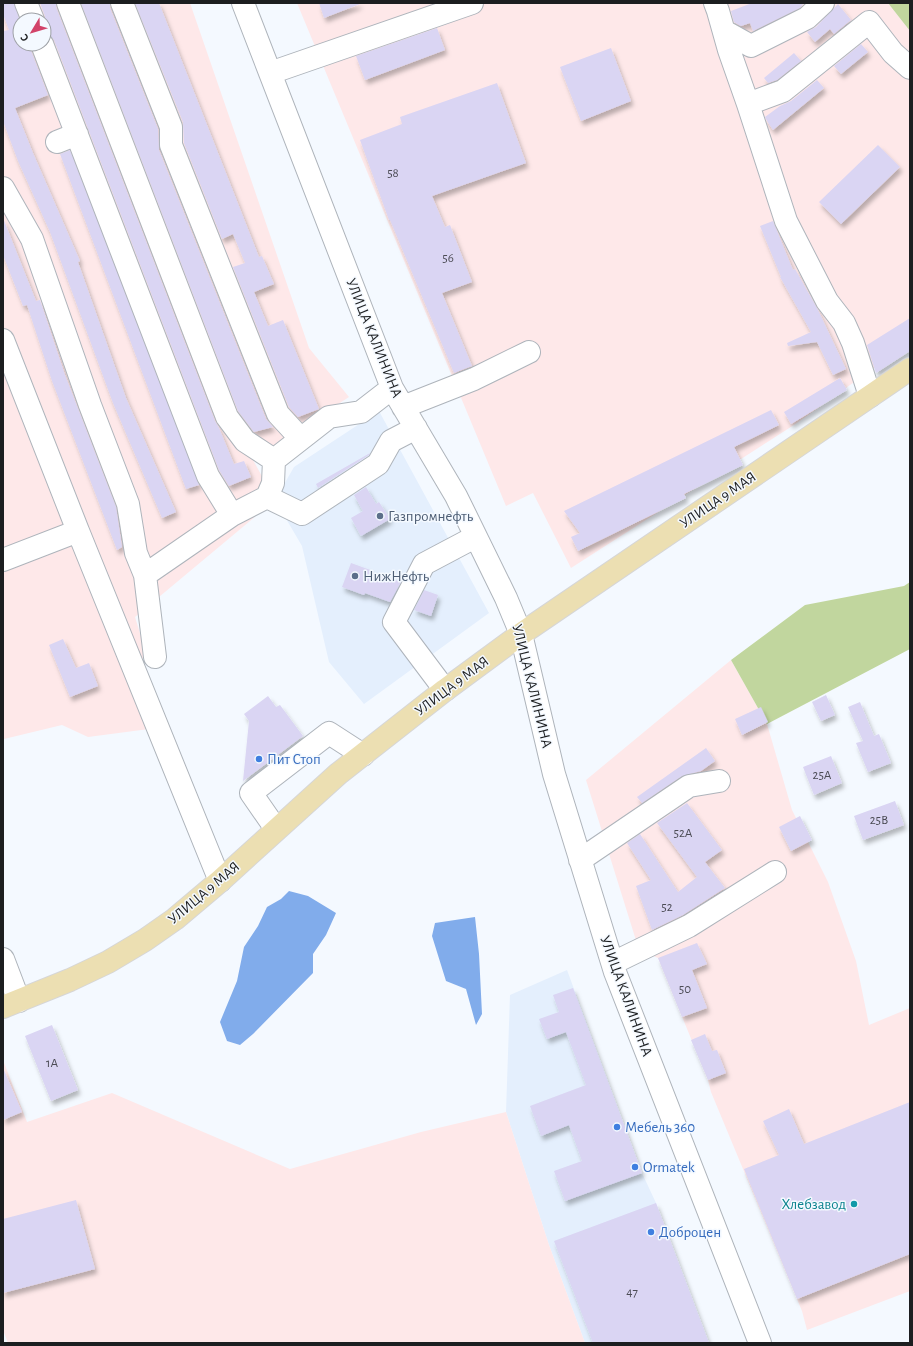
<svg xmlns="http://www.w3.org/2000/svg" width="913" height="1346" viewBox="0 0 913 1346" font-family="'Alegreya Sans',sans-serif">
  <defs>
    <filter id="shadow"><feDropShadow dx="2.5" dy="4.5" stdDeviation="2" flood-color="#0004"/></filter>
  </defs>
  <rect width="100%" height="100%" fill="#f4f9ff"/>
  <path fill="#e4effd" d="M 379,411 L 489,613 L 364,704 L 329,662 L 302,546 L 275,500 L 294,467 Z
    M 567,970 L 642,1173 L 656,1203 L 709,1343 L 585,1343 L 549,1245 L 506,1112 L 510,995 Z"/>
  <path fill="#fee8e9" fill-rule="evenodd" d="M 3,3 L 190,3 L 309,348 L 349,397 L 253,460 L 275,500 L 135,617 L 146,653 L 139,665 L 149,729 L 88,737 L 62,725 L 4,739 L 3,735 ZM 20,20 L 44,20 L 44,44 L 20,44 Z
    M 297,3 L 888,3 L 910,31 L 910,342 L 797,423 L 571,568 L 533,493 L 506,506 Z
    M 731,660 L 767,724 L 792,810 L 828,882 L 856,961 L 869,1025 L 910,1008 L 910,1291 L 807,1330 L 802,1311 L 711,1092 L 708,1080 L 658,958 L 639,950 L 586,780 Z
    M 3,1060 L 27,1122 L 112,1093 L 290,1169 L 421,1132 L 506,1112 L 549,1245 L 585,1343 L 8,1343 L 3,1330 Z"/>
  <path fill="#c1d69e" d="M 888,3 L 910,3 L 910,31 Z
    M 910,582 L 910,649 L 767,724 L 731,660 L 805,605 L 904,586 Z"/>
  <path fill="#81aceb" d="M 289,891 L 308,896 L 336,913 L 326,935 L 313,954 L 313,973 L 253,1034 L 240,1045 L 227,1041 L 220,1022 L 237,981 L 244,947 L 258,926 L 267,907 L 281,899 Z
    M 475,917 L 479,954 L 482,1014 L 476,1025 L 466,989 L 446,981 L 432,936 L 435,923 Z"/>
  <path fill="#dad5f3" filter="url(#shadow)" d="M 3,3 L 14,3 L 20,21 L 20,44 L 30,44 L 30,48 L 48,95 L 15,108 L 33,153 L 80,261 L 78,262 L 126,398 L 176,512 L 162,518 L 113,403 L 50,232 L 18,161 L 3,121 L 3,31 L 9,30 L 3,14 Z
    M 40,3 L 56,3 L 56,7 L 215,421 L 219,428 L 234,464 L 244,461 L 251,477 L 229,486 L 219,470 L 54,40 L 50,35 L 46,33 L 44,28 L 45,21 L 45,16 Z
    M 81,3 L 110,3 L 110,8 L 158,129 L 159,150 L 266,419 L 273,427 L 254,432 L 238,411 Z
    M 135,3 L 159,3 L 259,257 L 262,256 L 274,284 L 254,292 L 268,326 L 283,320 L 319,409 L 298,417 L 289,407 L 233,267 L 245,263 L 233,234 L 222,239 L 184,143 L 183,122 Z
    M 319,3 L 359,3 L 360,4 L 324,18 Z
    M 752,3 L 803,3 L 803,4 L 800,8 L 753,31 L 750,23 L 741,26 L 734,22 L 731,11 Z
    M 838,4 L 851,20 L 834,34 L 830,29 L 815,42 L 807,32 L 816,27 Z
    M 437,28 L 445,50 L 365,80 L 356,56 Z
    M 861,44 L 868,52 L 841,74 L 834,66 Z
    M 611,48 L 631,101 L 581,121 L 560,67 Z
    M 794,53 L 801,61 L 777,80 L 768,83 L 764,78 Z
    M 817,80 L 824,88 L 773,130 L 767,121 L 765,117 L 780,106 L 791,101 Z
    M 497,83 L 526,163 L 432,196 L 445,227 L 450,225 L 472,282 L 442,293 L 472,366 L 454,373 L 390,220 L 389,220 L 360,140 L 402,124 L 400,117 Z
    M 878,145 L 900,167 L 841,224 L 819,202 Z
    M 70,150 L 199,485 L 186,489 L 60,154 Z
    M 3,218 L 36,301 L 40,300 L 65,375 L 116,507 L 122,547 L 117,550 L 52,381 L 27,305 L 23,306 L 3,255 Z
    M 773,221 L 793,270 L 795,269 L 818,310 L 846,369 L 833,375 L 817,342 L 788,346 L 787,343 L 811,332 L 780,277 L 781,277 L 760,226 Z
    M 910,318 L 910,351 L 876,373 L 867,345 Z
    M 840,378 L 847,390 L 791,424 L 784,412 Z
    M 771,410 L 779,425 L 734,447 L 743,465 L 684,494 L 686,498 L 578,551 L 571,537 L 580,533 L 564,511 Z
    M 370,453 L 369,455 L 318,488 L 316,484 Z
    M 366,487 L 376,504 L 379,502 L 390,519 L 361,536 L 351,518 L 363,511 L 354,495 Z
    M 351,563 L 373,571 L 372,572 L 401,582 L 390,602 L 365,593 L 364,595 L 342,587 Z
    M 424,590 L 438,595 L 431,616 L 414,610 Z
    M 63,639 L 76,668 L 89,663 L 98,686 L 70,697 L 49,645 Z
    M 826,695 L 835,715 L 821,721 L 812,702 Z
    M 268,696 L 276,707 L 280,705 L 303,736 L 243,781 L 249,721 L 244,714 Z
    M 860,702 L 874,736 L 879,734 L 891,763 L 868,772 L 856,743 L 863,741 L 848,707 Z
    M 761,707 L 768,722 L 742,735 L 735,719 Z
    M 706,748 L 715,761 L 701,771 L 682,776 L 642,803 L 637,797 Z
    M 831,756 L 842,783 L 814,795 L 803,767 Z
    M 895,801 L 904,825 L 863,840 L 854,816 Z
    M 687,803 L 722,850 L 705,862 L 725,888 L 683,915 L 652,930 L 636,886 L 651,880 L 627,843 L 640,834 L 678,892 L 697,877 L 657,823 Z
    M 800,816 L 812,840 L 791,851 L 779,827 Z
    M 697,943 L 707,964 L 692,970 L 707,1008 L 682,1017 L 658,958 Z
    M 573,988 L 642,1173 L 565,1201 L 554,1171 L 582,1161 L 569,1125 L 541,1136 L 530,1106 L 586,1085 L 566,1032 L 547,1039 L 539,1019 L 559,1012 L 553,995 Z
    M 52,1025 L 78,1090 L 51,1101 L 25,1036 Z
    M 705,1034 L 712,1051 L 717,1050 L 726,1073 L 708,1080 L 691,1040 Z
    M 3,1068 L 22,1112 L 3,1120 Z
    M 910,1102 L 910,1254 L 797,1299 L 744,1169 L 779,1155 L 763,1121 L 789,1109 L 804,1144 Z
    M 76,1200 L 95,1269 L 3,1293 L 3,1219 Z
    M 656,1203 L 709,1343 L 593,1343 L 554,1241 Z"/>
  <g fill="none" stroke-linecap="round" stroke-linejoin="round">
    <g stroke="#aeb4bb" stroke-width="24">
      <path id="minor" d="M 26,3 L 33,20
        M 68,3 L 227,417 L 245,441 L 274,460
        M 122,3 L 171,127 L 171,145 L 278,414 L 301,439
        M 243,3 L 392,388 L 456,496 L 506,598 L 521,634 L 554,774 L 615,972 L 760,1343
        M 715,3 L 718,11 L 729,50 L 748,104 L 786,221 L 827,301 L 844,323 L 853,343 L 870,396
        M 724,31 L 751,46 L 807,18 L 823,3
        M 42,44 L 208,476 L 232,515
        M 270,73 L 472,3
        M 748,104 L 783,91 L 869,22 L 893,53 L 910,68
        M 57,142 L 77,134
        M 3,188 L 32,239 L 90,405 L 128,504 L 136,553 L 145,575 L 155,657
        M 3,340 L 78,531 L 3,560
        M 403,407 L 474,379 L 529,352
        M 267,497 L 302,514 L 378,464 L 391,441 L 416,428
        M 78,531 L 220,881
        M 145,575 L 232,515 L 267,497 L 273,483 L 274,460 L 329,417 L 361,412 L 392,388
        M 445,690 L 394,622 L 424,564 L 475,537
        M 276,829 L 251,793 L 329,733 L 363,755
        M 580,860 L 689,786 L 719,781
        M 3,959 L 19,1001
        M 613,963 L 689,926 L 775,872"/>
    </g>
    <g stroke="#d6d6d7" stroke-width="24">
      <path id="major" d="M 3,1007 L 70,980 L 108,962 L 145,940 L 175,919 L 220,881 L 338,774 L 445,690 L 521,634 L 910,369"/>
    </g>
    <use href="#minor" stroke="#fff" stroke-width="22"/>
    <use href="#major" stroke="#ecdfb2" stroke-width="22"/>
  </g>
  <g fill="#5c6f8a" stroke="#f4f9ff" stroke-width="1.5">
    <circle cx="380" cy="516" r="4"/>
    <circle cx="355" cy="576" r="4"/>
  </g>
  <g fill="#3f7fe0" stroke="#f4f9ff" stroke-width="1.5">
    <circle cx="259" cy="759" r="4"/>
    <circle cx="617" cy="1127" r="4"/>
    <circle cx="635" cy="1167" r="4"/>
    <circle cx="651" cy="1232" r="4"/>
  </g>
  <circle fill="#0f9aa8" stroke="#f4f9ff" stroke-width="1.5" cx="854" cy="1204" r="4"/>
  <g text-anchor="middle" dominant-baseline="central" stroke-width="3" stroke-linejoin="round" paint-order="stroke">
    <g font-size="13" fill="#4c4c55">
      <text x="393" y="173">58</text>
      <text x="448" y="258">56</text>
      <text x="822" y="775">25А</text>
      <text x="879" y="820">25В</text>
      <text x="683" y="833">52А</text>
      <text x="667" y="907">52</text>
      <text x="685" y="989">50</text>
      <text x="52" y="1063">1А</text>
      <text x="632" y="1292">47</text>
    </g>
    <g font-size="15" fill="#1c1e20" stroke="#f4f9ff">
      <text transform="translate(374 338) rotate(68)">УЛИЦА КАЛИНИНА</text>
      <text transform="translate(718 500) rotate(-34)">УЛИЦА 9 МАЯ</text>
      <text transform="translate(452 686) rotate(-37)">УЛИЦА 9 МАЯ</text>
      <text transform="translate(532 686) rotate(76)">УЛИЦА КАЛИНИНА</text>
      <text transform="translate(204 893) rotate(-40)">УЛИЦА 9 МАЯ</text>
      <text transform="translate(626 996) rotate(70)">УЛИЦА КАЛИНИНА</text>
    </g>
    <g font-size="15" fill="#4e5e75" stroke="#f4f9ff" text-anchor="start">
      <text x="388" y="516">Газпромнефть</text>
      <text x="363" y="576">НижНефть</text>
    </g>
    <g font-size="15" fill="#366cbe" stroke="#f4f9ff" text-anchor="start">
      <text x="267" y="759">Пит Стоп</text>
      <text x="625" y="1127">Мебель 360</text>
      <text x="643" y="1167">Ormatek</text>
      <text x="659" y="1232">Доброцен</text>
    </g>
    <g font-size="15" fill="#0d838f" stroke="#f4f9ff" text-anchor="end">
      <text x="846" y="1204">Хлебзавод</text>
    </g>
  </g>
  <rect width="913" height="1346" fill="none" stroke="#1c1e20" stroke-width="8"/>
  <g transform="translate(32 32) rotate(232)"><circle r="19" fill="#f4f9ff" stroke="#9ea1a6"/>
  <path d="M0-3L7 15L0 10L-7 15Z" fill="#d24369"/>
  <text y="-6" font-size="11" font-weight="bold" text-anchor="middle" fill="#1c1e20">С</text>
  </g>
</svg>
